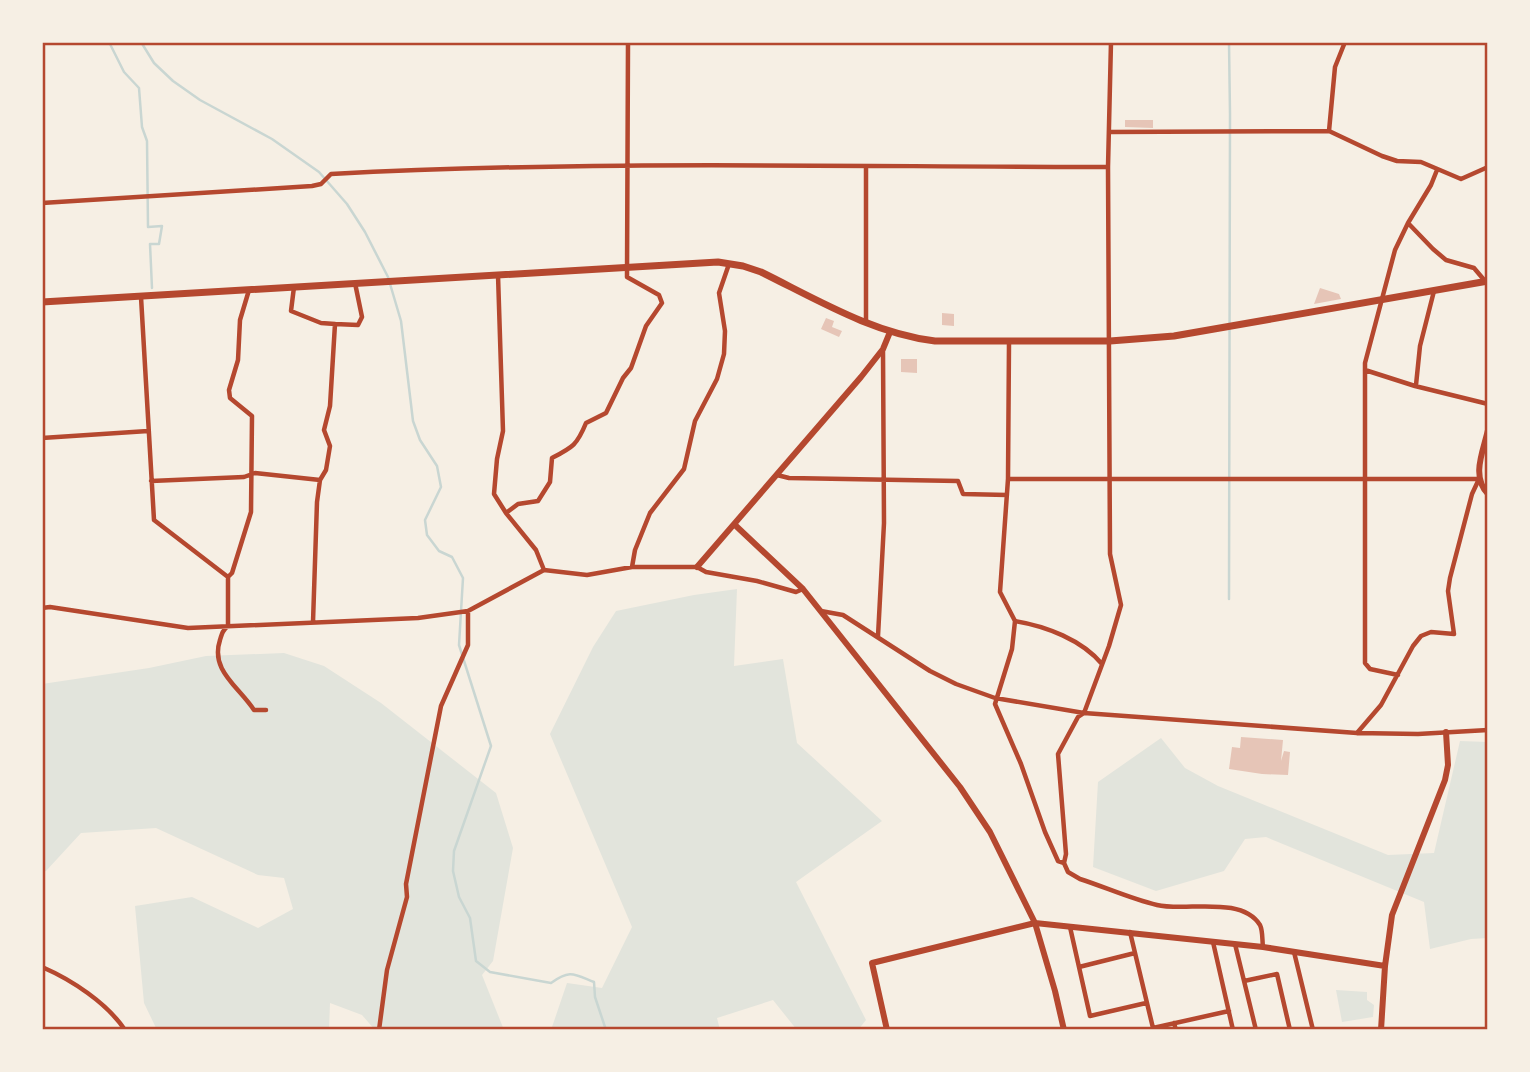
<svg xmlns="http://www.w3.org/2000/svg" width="1530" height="1072" viewBox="0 0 1530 1072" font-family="Signika,sans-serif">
  <rect width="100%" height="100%" fill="#f6efe4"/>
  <path fill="#e2e4dc" d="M 737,589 L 734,666 L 783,659 L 797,743 L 882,821 L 796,882 L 866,1020 L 858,1030 L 797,1030 L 773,1000 L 717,1018 L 720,1030 L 551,1030 L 567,983 L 602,988 L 632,927 L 550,734 L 593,647 L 616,611 L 694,595 Z
    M 284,653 L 324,666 L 381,703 L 496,793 L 513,848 L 493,961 L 482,975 L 504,1030 L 375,1030 L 362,1015 L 330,1003 L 329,1030 L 242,1030 L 232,1027 L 227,1030 L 157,1030 L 144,1003 L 135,906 L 192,897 L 258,928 L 293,909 L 284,878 L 258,875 L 156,828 L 81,833 L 46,871 L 42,872 L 42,684 L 149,668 L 206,656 Z
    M 1161,738 L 1185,768 L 1218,786 L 1388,855 L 1434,853 L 1460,741 L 1488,742 L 1488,938 L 1471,939 L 1430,949 L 1424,902 L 1266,837 L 1245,839 L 1224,871 L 1156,891 L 1093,867 L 1098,782 Z
    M 1336,990 L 1367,992 L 1367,1000 L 1374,1005 L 1373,1017 L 1342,1022 Z"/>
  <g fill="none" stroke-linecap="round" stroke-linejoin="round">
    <path stroke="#c9d6d2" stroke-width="2.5" d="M 109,42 L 124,72 L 139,88 L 142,127 L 147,141 L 148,227 L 162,226 L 159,244 L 150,244 L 152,288
      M 141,42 L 154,63 L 173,81 L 200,100 L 272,139 L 319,172 L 347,204 L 365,232 L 388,277 L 401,321 L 413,421 L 420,440 L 437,466 L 441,487 L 425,520 L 427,535 L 439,551 L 452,557 L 463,578 L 459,645 L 491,746 L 454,851 L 453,871 L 459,897 L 470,918 L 476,961 L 490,972 L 551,983 C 570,969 574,974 594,982 L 595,997 L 606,1030
      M 1229,42 L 1230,114 L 1229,599"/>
  </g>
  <path fill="#e6c5b7" d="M 1125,120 L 1153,120 L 1153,128 L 1125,127 Z
    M 1320,288 L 1339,294 L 1341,299 L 1314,304 Z
    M 942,313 L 954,314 L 954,326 L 942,325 Z
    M 826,318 L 834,321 L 832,327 L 842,331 L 839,337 L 821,329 Z
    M 901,359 L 917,359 L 917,373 L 901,372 Z
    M 1241,737 L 1283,740 L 1281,761 L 1284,751 L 1290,752 L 1288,775 L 1262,774 L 1229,769 L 1232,747 L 1240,748 Z"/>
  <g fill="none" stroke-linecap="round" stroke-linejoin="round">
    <path stroke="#b5482f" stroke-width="4.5" d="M 1111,42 L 1108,167 L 1110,554 L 1121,605 L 1109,646 L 1084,713 L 1078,717 L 1058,754 L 1066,854 L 1064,863 L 1068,872 L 1080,879 C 1105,887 1131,899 1157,905 C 1185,912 1241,895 1260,925 C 1263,931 1262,940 1263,947
      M 1329,131 L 1335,67 L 1345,42
      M 1109,132 L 1329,131 L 1382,156 L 1397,161 L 1421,162 L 1461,179 L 1488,167
      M 866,167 L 866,323
      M 42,203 L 312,186 L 321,184 L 331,174 C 590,160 849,167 1108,167
      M 1408,223 L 1433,249 L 1446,260 L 1474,268 L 1485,281
      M 498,275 L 503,431 L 497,459 L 494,494 L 506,513
      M 294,287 L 291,311 L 321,323 L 335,324
      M 141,297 L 154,520 L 228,577 L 228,626 C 223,630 222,633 220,640 C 210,670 238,686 254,710 L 266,710
      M 1009,342 L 1008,479 L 1000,592 L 1015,621 L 1012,649 L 995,704 L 1021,764 L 1045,832 L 1058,861 L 1064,863
      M 1365,370 L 1415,386 L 1488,404
      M 1416,385 L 1420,346 L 1434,291
      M 42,438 L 148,431
      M 777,475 L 789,478 L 958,481 L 963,494 L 1007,495
      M 1008,479 L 1479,479 L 1472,494 L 1450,578 L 1448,591 L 1454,634 L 1431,632 L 1421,636 L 1413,646 L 1381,705 L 1357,733
      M 151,481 L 244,477 L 255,473 L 320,480
      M 632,567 L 635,550 L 650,513 L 684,469 L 695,421 L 717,379 L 724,354 L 725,331 L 719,293 L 729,264
      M 544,570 L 536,550 L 506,513 L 518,504 L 538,501 L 550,482 L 552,458 C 573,447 577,445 586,423 L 606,413 L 623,378 L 631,368 L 646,326 L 662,303 L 659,295 L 627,277 L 628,42
      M 228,577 L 232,573 L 251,512 L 252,416 L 230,398 L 229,390 L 238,360 L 240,320 L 249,290
      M 42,608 L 50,607 L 188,628 L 418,618 L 468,611 L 544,570 L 587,575 L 632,567 L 697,567 L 706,572 L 757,581 L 796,592 L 803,589
      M 821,611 L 843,615 L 930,671 L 956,684 L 995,698 L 1084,713 L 1357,733 L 1418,734 L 1488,730
      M 1015,621 C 1046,626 1082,640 1102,664
      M 313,622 L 317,502 L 320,480 L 326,470 L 330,446 L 324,430 L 330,406 L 335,324 L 358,325 L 362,317 L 355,283
      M 878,636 L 884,523 L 883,350
      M 1398,675 L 1370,669 L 1365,663 L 1365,363 L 1395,250 L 1408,223 L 1431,185 L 1437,170
      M 1070,927 L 1090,1016 L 1146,1003
      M 1130,932 L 1153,1028
      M 1213,942 L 1233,1030
      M 1235,944 L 1256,1030
      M 1294,952 L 1313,1030
      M 42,967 C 72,980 107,1003 125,1030
      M 1079,967 L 1135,953
      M 1244,981 L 1277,974 L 1290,1030
      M 1174,1023 L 1176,1030
      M 379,1030 L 387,970 L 407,897 L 406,884 L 441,706 L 468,645 L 468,611
      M 1144,1030 L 1229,1011"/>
    <path stroke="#b5482f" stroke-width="6" d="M 1488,430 C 1483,452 1471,476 1488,494
      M 735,525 L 803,589 L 960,787 L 990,832 L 1035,923 L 1055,991 L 1064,1030
      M 697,567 L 861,377 L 883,349 L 890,332
      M 887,1030 L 872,963 L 1035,923 L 1263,947 L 1385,966
      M 1381,1030 L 1385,966 L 1392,915 L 1445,780 L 1448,765 L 1446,732"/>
    <path stroke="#b5482f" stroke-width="7" d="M 42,302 L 718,262 L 743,266 L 761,272 C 818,300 872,333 935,341 L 1110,341 L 1174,336 L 1488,281"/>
  </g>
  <rect width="1530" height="1072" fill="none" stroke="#f6efe4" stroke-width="88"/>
  <rect x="44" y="44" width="1442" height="984" fill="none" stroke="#b5482f" stroke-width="2.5"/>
</svg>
